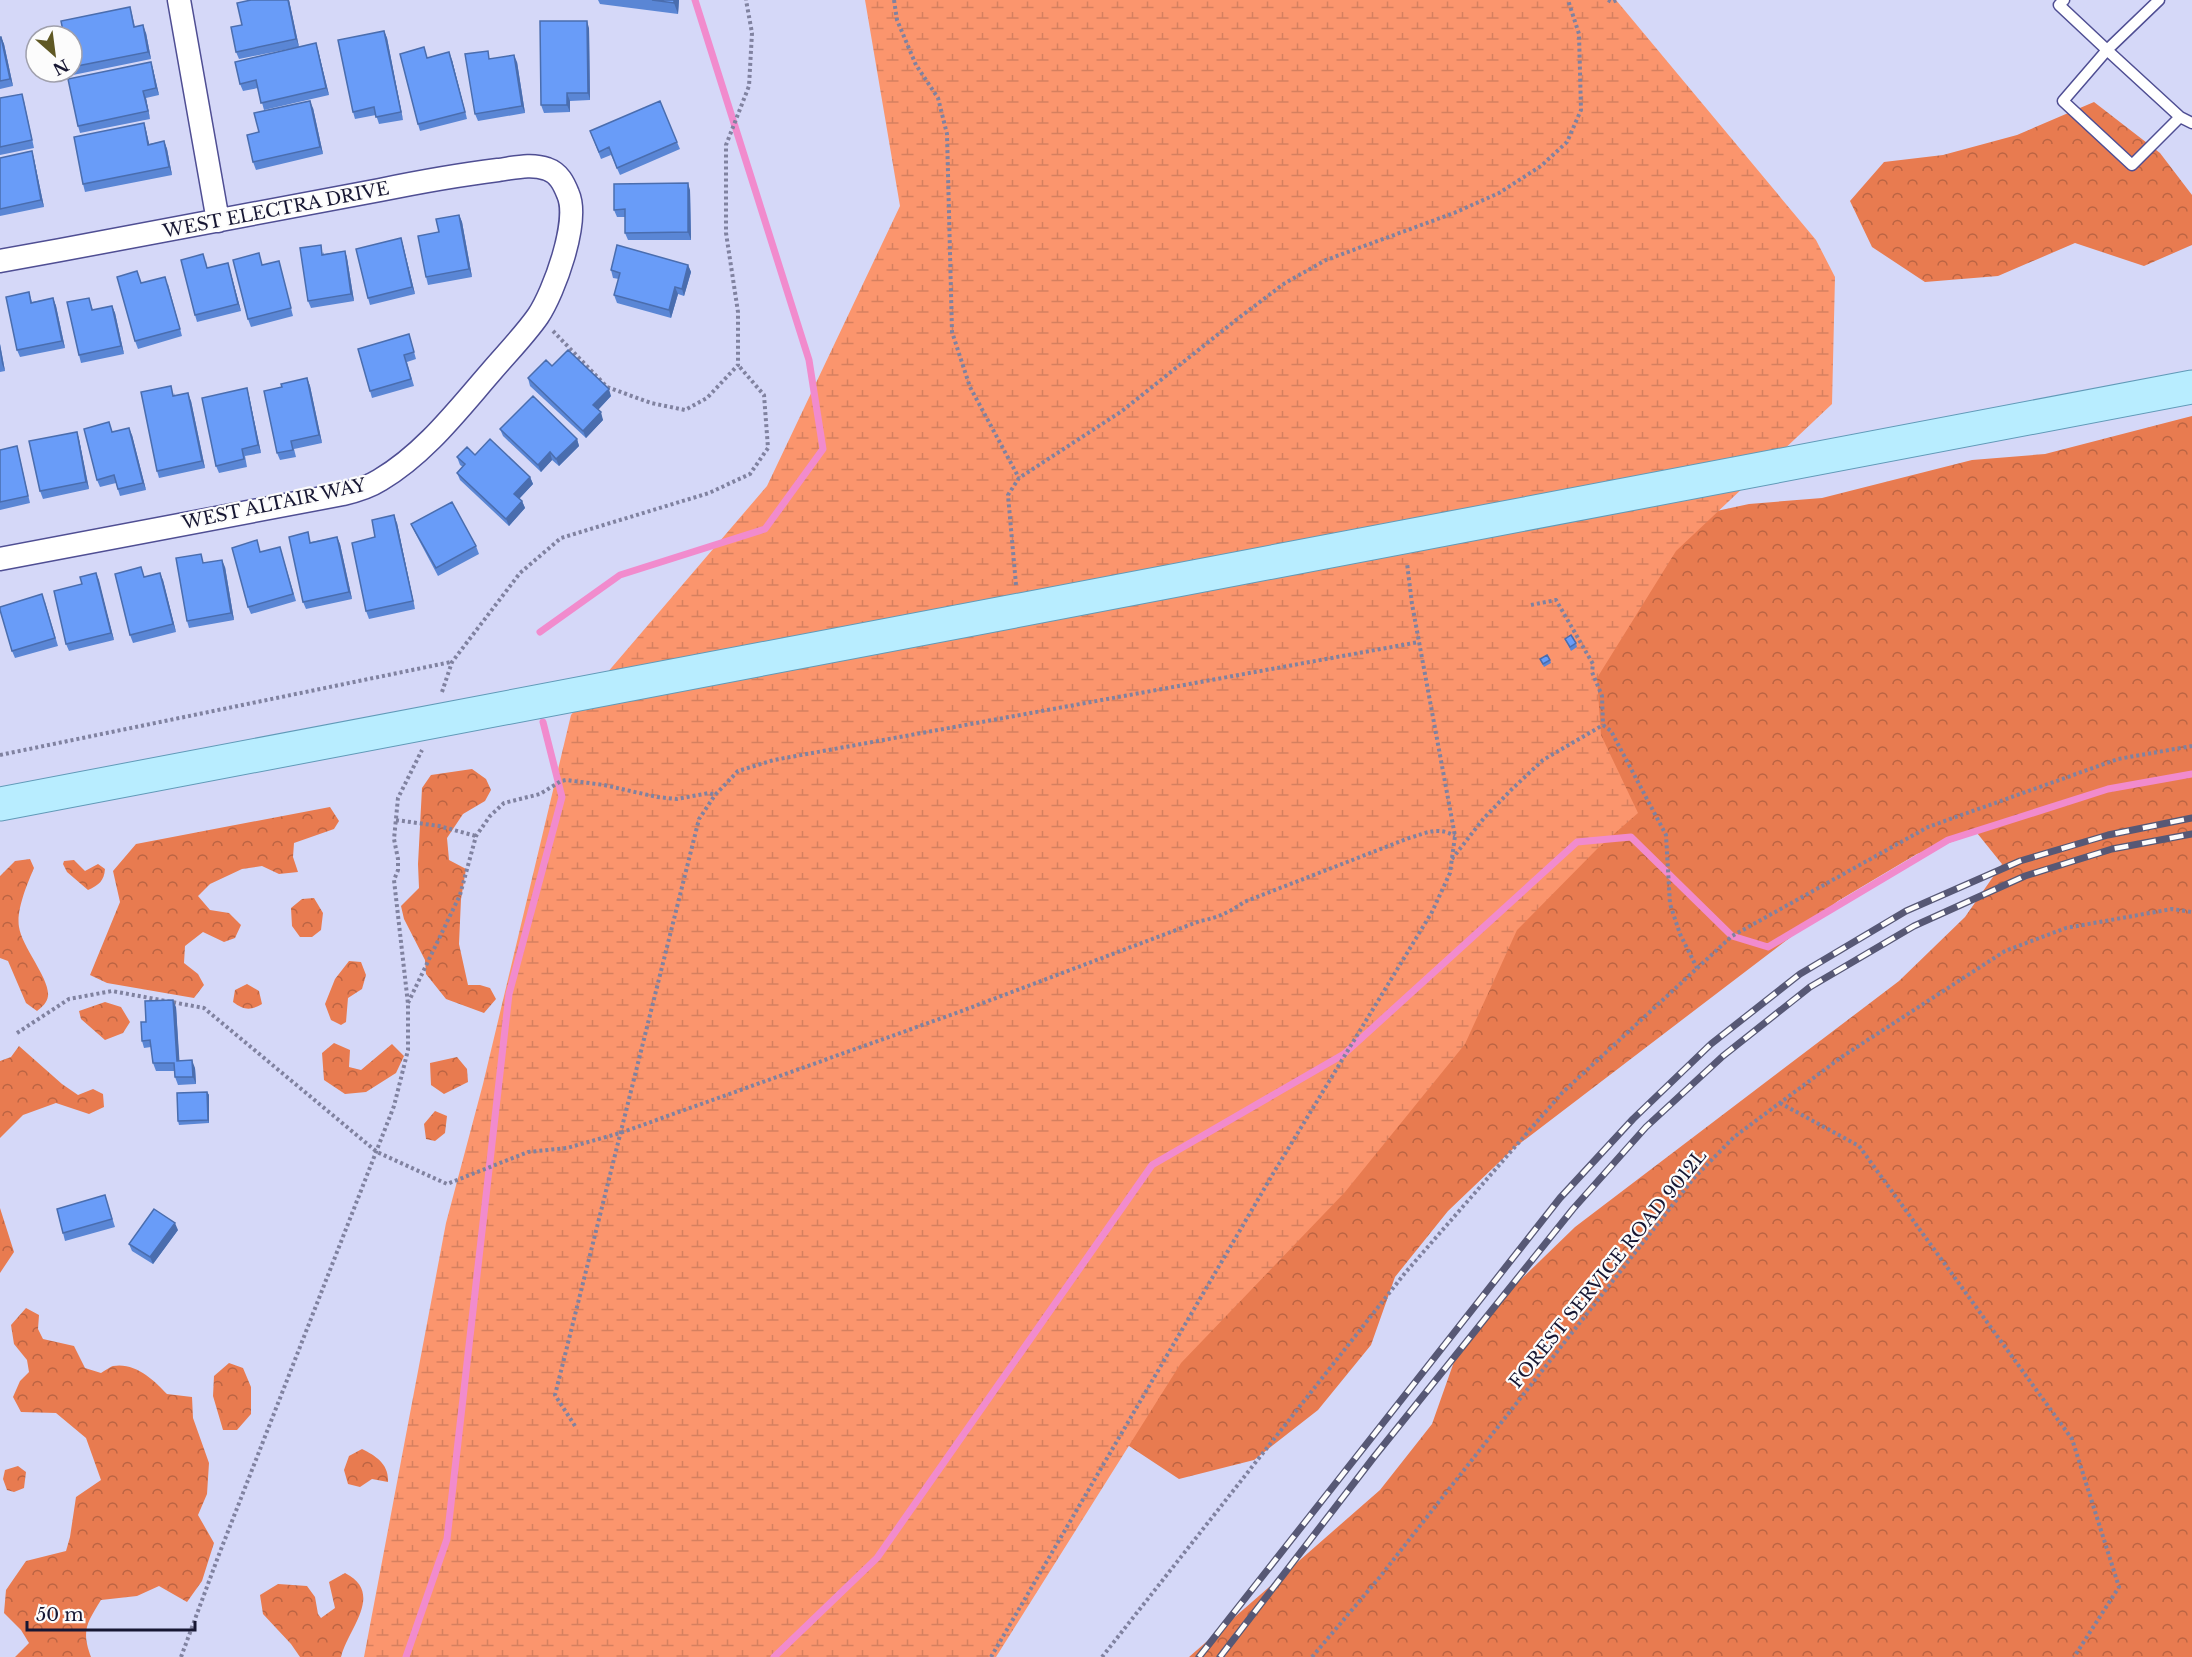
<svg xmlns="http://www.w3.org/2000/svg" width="2192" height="1657" viewBox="0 0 2192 1657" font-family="'Libre Baskerville',serif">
  <defs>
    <pattern id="forest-crowns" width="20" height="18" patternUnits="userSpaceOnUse" patternTransform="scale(1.5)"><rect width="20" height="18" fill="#e87b50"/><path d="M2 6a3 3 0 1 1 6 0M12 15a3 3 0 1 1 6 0" fill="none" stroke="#bb6443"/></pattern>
    <pattern id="wetland-marsh" width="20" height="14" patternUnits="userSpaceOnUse" patternTransform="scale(1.5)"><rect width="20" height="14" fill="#fb956d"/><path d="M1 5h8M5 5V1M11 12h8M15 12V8" fill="none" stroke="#d6805f"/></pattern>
  </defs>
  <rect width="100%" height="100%" fill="#d5d8f8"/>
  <path fill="url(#forest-crowns)" d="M 2094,102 L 2160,153 L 2192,195 L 2192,245 L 2144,266 L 2075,243 L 1998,276 L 1925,282 L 1872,247 L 1850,201 L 1884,162 L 1943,155 L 2017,135 Z
    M 2192,416 L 2192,1657 L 1189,1657 L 1380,1490 L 1432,1424 L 1456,1356 L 1509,1291 L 1575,1227 L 1899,981 L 1965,917 L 2002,864 L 1977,833 L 1917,854 L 1838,901 L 1514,1148 L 1448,1211 L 1395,1277 L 1371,1345 L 1318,1410 L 1254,1460 L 1179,1479 L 1126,1444 L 1541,549 L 1749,504 L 1822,498 L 1972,460 L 2045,454 Z
    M 472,769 L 486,779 L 491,790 L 485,801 L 463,814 L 447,838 L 449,860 L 466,869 L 461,899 L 459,944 L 468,985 L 480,985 L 490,988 L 496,999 L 484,1013 L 446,999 L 426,974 L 425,960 L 404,919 L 401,906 L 419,888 L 418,864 L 422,788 L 431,775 Z
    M 330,807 L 339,821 L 334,829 L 294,843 L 293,857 L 298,872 L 279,874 L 262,866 L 242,869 L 210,884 L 198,896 L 210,910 L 229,913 L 241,925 L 235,938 L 224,942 L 203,932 L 185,946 L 184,963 L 198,974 L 204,985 L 194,998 L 107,983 L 90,975 L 120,902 L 113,871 L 136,844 Z
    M 30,859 L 34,868 C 28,882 16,910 19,927 C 22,947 50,979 48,996 C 47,1003 42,1007 37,1011 L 26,1003 L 8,961 L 0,958 L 0,876 L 15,861 Z
    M 74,860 L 85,871 L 98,864 L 105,869 C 104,881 99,885 88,890 L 67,872 L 63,864 L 64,861 Z
    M 314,898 L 323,913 L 321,930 L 312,937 L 300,937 L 292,926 L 291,908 L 302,899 Z
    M 349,961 L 361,962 L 366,975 L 362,989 L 348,998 L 346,1022 L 341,1025 L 331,1020 L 325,1004 L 335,979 Z
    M 247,984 L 259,991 L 262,1004 C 250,1011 244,1010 233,1002 L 235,990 Z
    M 105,1002 L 121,1007 L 130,1022 L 123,1033 L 105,1040 L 81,1019 L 79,1011 Z
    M 334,1043 L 350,1050 L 349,1067 L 361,1070 L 392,1044 L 404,1056 L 396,1073 L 366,1092 L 345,1094 L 324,1080 L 322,1053 Z
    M 19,1046 L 62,1084 L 78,1095 L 93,1089 L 103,1094 L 104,1107 L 89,1114 L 56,1103 L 23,1115 L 0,1138 L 0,1061 L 11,1057 Z
    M 457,1057 L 467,1069 L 468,1082 L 444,1094 L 431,1085 L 430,1063 Z
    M 435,1111 L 447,1116 L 445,1133 L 435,1141 L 426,1139 L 424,1124 Z
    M 0,1208 L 14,1252 L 0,1273 Z
    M 26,1308 L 39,1315 L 38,1329 L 43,1339 L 74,1346 L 85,1368 L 101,1373 C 104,1371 110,1367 113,1366 C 135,1362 154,1380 167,1394 L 192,1397 L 193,1418 L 209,1463 L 207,1494 L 198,1515 L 214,1543 L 202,1581 L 187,1602 L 159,1586 L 137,1596 L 101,1600 C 87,1623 81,1630 91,1657 L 15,1657 L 29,1643 L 21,1630 L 4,1613 L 6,1590 L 26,1561 L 66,1551 L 70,1537 L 76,1497 L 101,1480 L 86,1438 L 56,1413 L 21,1412 L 13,1397 L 20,1381 L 29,1372 L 27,1360 L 14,1344 L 11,1325 Z
    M 229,1363 L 243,1368 L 251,1387 L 251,1414 L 237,1430 L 223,1430 L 213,1396 L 214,1376 Z
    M 362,1449 C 376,1456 389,1464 388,1482 L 372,1479 L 360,1487 L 348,1484 L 344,1470 L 349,1456 Z
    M 18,1466 L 26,1472 L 24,1488 L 14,1492 L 7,1490 L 3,1479 L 5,1470 Z
    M 345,1573 C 385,1593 348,1629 341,1657 L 300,1657 L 291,1644 L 263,1614 L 260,1595 L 278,1584 L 307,1586 L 315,1597 L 318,1614 L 321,1618 L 335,1608 L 329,1582 Z"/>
  <path fill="url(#wetland-marsh)" d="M 865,0 L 1616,0 L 1816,240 L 1835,277 L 1832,404 L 1676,551 L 1597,678 L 1601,735 L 1638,813 L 1598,848 L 1517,930 L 1465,1044 L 1345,1192 L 1181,1363 L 996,1657 L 364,1657 L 446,1223 L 483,1084 L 571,715 L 767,486 L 900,206 Z"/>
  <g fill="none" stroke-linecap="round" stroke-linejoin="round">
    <path stroke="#f18bcd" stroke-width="7" d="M 540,632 L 620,575 L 765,529 L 823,449 L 809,360 L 695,0
      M 406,1657 L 447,1539 L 509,994 L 562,797 L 543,722
      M 774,1657 L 877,1558 L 1152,1165 L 1344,1054 L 1577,842 L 1631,837 L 1732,936 L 1768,947 L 1948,840 L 2108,789 L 2192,774"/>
    <g stroke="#4f4e93" stroke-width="13">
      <path id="service" d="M 2064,0 L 2059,5 L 2107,50 L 2159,0
        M 2180,117 L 2132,165 L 2063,101 L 2107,50 L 2180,117 L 2192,123"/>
    </g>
    <g stroke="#4f4e93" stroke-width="25">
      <path id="minor" d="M 179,0 L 218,221
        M 0,261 C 127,238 254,214 380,190 C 419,182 458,175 498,170 C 514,168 531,163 547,169 C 559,173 564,184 568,194 C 580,221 554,292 538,316 C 524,336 506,354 490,373 C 457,411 424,454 380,480 C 369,487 356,491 343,494 L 0,559"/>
    </g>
    <g stroke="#619ab8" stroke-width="35">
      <path id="primary" d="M 0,804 L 2192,387"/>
    </g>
    <path stroke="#8082a0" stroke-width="4" stroke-dasharray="3 3" stroke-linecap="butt" d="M 894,0 L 897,20 L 916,65 L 938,98 L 947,134 L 952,332 L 970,387 L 1019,478
      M 1608,0 L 1612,2 L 1617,0
      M 553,331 L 607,387 L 651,403 L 685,410 L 707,398 L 738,365 L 738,312 L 726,233 L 726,145 L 749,86 L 752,33 L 746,0
      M 1016,585 L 1008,495 L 1019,478 L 1122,411 L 1236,320 L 1285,283 L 1326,260 L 1454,213 L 1499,193 L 1541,166 L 1567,142 L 1581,110 L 1579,34 L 1568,0
      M 1531,605 L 1556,600 L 1593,664 L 1592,672 L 1602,696 L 1603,725
      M 442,692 L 452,662 L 520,573 L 561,538 L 709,493 L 750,474 L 768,448 L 764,395 L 738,365
      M 1603,725 L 1611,731 L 1666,835 L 1670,904 L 1680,934 L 1697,968
      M 0,755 L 451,662
      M 396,820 L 439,826 L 476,836
      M 1452,859 L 1484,818 L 1512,789 L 1543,760 L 1603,725
      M 408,1003 L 460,895 L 476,836 L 490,816 L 504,803 L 540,794 L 561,781 L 566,780 L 604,785 L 657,797 L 677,799 L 709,793 L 715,795
      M 17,1033 L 69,999 L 112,991 L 204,1008 L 377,1152 L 447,1184 L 528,1152 L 567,1148 L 620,1133 L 959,1012 L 1200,921 C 1217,918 1230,912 1244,902 L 1409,838 C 1427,833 1437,826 1455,836
      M 1780,1103 L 1859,1146 L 2072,1439 L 2119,1587 L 2074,1657
      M 575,1426 L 555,1395 L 699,819 L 715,795 L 738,771 L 774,760 L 1419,642
      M 181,1657 L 218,1557 L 394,1106 L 408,1050 L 408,1004 L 394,880 L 398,870 L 398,859 L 394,839 L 398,798 L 422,750
      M 991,1657 L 1274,1172 L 1432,912 L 1450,873 L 1455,836 L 1412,604 L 1407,563
      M 1102,1657 L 1405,1273 L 1562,1093 L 1732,936 L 1928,827 L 2118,759 L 2192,746
      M 1312,1657 L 1379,1578 L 1693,1179 L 1734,1137 L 1843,1056 L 2005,951 L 2066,928 L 2172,909 L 2192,912"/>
    <use href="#service" stroke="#fff" stroke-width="10"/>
    <use href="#minor" stroke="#fff" stroke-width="22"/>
    <use href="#primary" stroke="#b8edff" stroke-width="33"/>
    <g stroke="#575875" stroke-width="7">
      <path id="rail" d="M 1199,1657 L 1560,1198 L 1633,1119 L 1711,1044 L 1800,974 L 1906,911 L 2020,861 L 2108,835 L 2192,818
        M 1220,1657 L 1374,1457 L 1573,1209 L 1646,1127 L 1723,1056 L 1810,987 L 1914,926 L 2025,876 L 2112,849 L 2192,834"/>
    </g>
    <use href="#rail" stroke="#fcfcfc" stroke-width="4.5" stroke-dasharray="14" stroke-linecap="butt"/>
  </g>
  <path fill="#5a86d5" d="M 251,0 L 289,0 L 299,47 L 239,59 L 236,52 L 242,25 Z
    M 598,0 L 679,0 L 678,14 L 600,4 Z
    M 130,7 L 132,14 L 135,27 L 146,33 L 151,59 L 73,75 L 72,72 L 72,36 Z
    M 589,28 L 590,100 L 570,101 L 570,112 L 544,113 L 541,105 Z
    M 384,31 L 387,38 L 403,120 L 379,124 L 376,115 L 355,119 L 353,112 Z
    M 0,37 L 1,37 L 4,44 L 13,86 L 0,89 Z
    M 316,43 L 318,50 L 329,95 L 264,110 L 258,88 L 243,91 L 240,84 Z
    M 428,58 L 452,60 L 467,119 L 420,131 L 418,124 Z
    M 490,59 L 517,62 L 525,113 L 478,121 L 475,114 Z
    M 151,62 L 153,69 L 159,95 L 146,98 L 150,119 L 80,133 L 78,126 Z
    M 0,98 L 24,101 L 34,148 L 0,155 Z
    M 313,108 L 323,154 L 256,170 L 253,162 L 259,132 Z
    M 144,123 L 146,130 L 149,144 L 164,141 L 167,149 L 172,175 L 85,192 L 83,184 Z
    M 590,131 L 677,142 L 680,149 L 620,175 L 611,155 L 601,159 Z
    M 32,151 L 34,159 L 44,207 L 0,216 L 0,158 Z
    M 690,190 L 691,240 L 628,240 L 625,233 L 625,217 L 617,217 L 614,210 Z
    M 459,215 L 462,222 L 472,277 L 428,285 L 426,277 L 439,232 Z
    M 401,238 L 403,245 L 415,294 L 370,305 L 368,298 Z
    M 345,251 L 347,258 L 354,301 L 311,308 L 308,301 L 323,252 L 324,254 Z
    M 206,261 L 207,268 L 228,263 L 241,311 L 197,322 L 195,315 Z
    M 279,261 L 293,316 L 251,327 L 248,319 L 262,265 Z
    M 688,265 L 691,272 L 684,296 L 678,294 L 671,318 L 617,303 L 614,295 L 619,279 L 613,278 L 611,270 Z
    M 141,283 L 168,284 L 182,336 L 138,349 L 135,341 Z
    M 29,292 L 32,302 L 53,298 L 56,306 L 65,348 L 20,357 L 17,350 Z
    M 89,298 L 93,310 L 112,306 L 115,313 L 124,354 L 81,363 L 79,355 Z
    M 409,334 L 416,359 L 407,362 L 414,386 L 372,398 L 370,391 Z
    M 0,344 L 5,371 L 0,372 Z
    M 552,366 L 611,396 L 598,410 L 603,420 L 586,438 L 530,386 L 528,378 Z
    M 307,378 L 310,386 L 322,443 L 294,449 L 296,457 L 280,460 L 277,453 L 282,387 Z
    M 247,388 L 249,396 L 261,453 L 245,456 L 247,467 L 219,473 L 216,466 Z
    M 174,393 L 175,396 L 191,401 L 205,468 L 159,478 L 157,471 Z
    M 500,429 L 577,439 L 579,446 L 559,466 L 552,460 L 541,472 L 503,436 Z
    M 77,432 L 79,439 L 89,489 L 43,499 L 40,491 Z
    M 112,432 L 132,435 L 146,490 L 120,496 L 116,483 L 100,487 L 97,480 Z
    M 17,446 L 19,454 L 30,503 L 0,510 L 0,450 Z
    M 475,455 L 530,477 L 533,484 L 519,499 L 522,501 L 525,508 L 509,526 L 460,480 L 457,473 L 463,467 L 460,465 L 457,457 Z
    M 397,523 L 415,609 L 369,619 L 366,611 L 375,537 Z
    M 411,524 L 476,546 L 479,554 L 438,576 L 414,531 Z
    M 337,537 L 340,544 L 352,599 L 306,609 L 303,602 L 311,540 L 311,542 Z
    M 261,552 L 282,554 L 296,601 L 251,614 L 248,607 Z
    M 204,563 L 225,567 L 234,620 L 189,628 L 187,621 Z
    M 96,573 L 114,640 L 69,651 L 66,644 L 82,584 Z
    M 145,577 L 163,580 L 176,632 L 133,643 L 130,635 Z
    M 45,602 L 58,646 L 15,658 L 12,651 Z
    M 1565,639 L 1576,643 L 1577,647 L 1571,651 Z
    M 1540,659 L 1550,660 L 1551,663 L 1544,667 Z
    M 176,1007 L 179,1061 L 195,1068 L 196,1084 L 178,1085 L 175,1077 L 175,1071 L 156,1071 L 153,1063 L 151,1047 L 144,1048 L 142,1041 L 146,1022 Z
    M 207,1092 L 209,1095 L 209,1123 L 179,1125 L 178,1121 Z
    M 105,1195 L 115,1227 L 65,1241 L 63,1233 Z
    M 178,1230 L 153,1264 L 132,1251 L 129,1244 Z"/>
  <path fill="#4a6dae" d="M 288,0 L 289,0 L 299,47 L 296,39 Z
    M 674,0 L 679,0 L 678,14 L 674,3 Z
    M 587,21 L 589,28 L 590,100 L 588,93 Z
    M 143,25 L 146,33 L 151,59 L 148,52 Z
    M 384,31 L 387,38 L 403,120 L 401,112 Z
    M 1,37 L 4,44 L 13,86 L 10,79 Z
    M 316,43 L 318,50 L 329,95 L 326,88 Z
    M 449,52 L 452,60 L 467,119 L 465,112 Z
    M 514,55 L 517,62 L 525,113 L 522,106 Z
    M 151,62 L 153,69 L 159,95 L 156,88 Z
    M 143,91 L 146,98 L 150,119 Z
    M 567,93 L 570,101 L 570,112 L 567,105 Z
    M 310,101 L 313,108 L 323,154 L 320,147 Z
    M 144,123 L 146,130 L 151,152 L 148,145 Z
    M 164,141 L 167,149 L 172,175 L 169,167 Z
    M 32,151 L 34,159 L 44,207 L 41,200 Z
    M 688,183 L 690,190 L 691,240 L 688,232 Z
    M 459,215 L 462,222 L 472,277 L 469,269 Z
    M 401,238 L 403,245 L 415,294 L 412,287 Z
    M 345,251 L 347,258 L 354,301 L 351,294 Z
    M 228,263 L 230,270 L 241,311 L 238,304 Z
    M 688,265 L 691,272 L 684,296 L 682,289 Z
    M 675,287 L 678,294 L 671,318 L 669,310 Z
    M 53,298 L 56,306 L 65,348 L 62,341 Z
    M 112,306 L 115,313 L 124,354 L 121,346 Z
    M 0,344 L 5,371 L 2,364 L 0,352 Z
    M 307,378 L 310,386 L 322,443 L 319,435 Z
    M 247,388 L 249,396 L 261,453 L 258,445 Z
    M 609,389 L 611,396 L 596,412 L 593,405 Z
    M 188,393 L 191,401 L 205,468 L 202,461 Z
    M 601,412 L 603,420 L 586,438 L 583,431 Z
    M 129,428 L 132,435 L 146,490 L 143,483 Z
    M 77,432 L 79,439 L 89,489 L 86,482 Z
    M 577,439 L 579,446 L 559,466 L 556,459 Z
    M 550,452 L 552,460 L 541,472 L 538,465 Z
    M 530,477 L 533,484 L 517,501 L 514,494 Z
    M 522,501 L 525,508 L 509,526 L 506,519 Z
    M 394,515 L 397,523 L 415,609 L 413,601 Z
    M 337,537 L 340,544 L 352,599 L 349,592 Z
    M 222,560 L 225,567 L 234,620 L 231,613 Z
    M 96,573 L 99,580 L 114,640 L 111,633 Z
    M 160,573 L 163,580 L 176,632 L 173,624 Z
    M 173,1000 L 176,1007 L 180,1069 L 177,1061 Z
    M 192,1060 L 195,1068 L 196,1084 L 193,1077 Z
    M 207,1092 L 209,1095 L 209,1123 L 208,1120 Z
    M 175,1223 L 178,1230 L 153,1264 L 150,1257 Z"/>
  <path fill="#699cf8" stroke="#4a6dae" stroke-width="1.5" d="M 251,0 L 288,0 L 296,39 L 236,52 L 231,27 L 242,25 L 237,3 Z
    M 652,0 L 674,0 L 674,3 Z
    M 130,7 L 134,27 L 143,25 L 148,52 L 72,67 L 72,36 L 64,36 L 61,21 Z
    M 540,21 L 587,21 L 588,93 L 567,93 L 567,105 L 541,105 Z
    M 384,31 L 401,112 L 376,117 L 374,107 L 353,112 L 338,40 Z
    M 0,37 L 1,37 L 10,79 L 0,81 Z
    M 316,43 L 326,88 L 261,103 L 256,80 L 240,84 L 235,62 Z
    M 424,47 L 427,58 L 449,52 L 465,112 L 418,124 L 400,54 Z
    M 488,51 L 489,59 L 514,55 L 522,106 L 475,114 L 465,54 Z
    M 151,62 L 156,88 L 143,91 L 148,111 L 78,126 L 68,79 Z
    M 22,94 L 32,140 L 0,147 L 0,98 Z
    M 310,101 L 320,147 L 253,162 L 247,135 L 259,132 L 254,113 Z
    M 660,101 L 677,142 L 617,168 L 609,147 L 599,152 L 590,131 Z
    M 144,123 L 148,145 L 164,141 L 169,167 L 83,184 L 74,137 Z
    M 32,151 L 41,200 L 0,209 L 0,158 Z
    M 688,183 L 688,232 L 625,233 L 625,209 L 614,210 L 614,184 Z
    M 459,215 L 469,269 L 426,277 L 418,236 L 439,232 L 436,219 Z
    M 401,238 L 412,287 L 368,298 L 356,249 Z
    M 321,245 L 322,255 L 345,251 L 351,294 L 308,301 L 300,248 Z
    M 617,245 L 688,265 L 682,289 L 675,287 L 669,310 L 614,295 L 620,273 L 611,270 Z
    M 259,253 L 262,265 L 279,261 L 291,308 L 248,319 L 233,260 Z
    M 203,254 L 207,268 L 228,263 L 238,304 L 195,315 L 181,260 Z
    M 137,271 L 141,283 L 165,277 L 180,329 L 135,341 L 117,277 Z
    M 29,292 L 31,303 L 53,298 L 62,341 L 17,350 L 6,297 Z
    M 89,298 L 92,310 L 112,306 L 121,346 L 79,355 L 67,302 Z
    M 409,334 L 414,352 L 404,355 L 411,379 L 370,391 L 358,349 Z
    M 568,350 L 609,389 L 593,405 L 601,412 L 583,431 L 528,378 L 546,360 L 552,366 Z
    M 307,378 L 319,435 L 291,441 L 293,450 L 277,453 L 264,391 L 282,387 L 281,384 Z
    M 171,386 L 173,396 L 188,393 L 202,461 L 157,471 L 141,392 Z
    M 247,388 L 258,445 L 242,449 L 244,459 L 216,466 L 202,398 Z
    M 533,396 L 577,439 L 556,459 L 550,452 L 538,465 L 500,429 Z
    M 109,422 L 112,432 L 129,428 L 143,483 L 118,489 L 114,475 L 97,480 L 84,429 Z
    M 77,432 L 86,482 L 40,491 L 29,441 Z
    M 490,439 L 530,477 L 514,494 L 522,501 L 506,519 L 457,473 L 465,464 L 457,457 L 467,447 L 475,455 Z
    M 17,446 L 28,496 L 0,502 L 0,450 Z
    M 452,502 L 476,546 L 436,568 L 411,524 Z
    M 394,515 L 413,601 L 366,611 L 352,543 L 375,537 L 372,520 Z
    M 308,532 L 310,543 L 337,537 L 349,592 L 303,602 L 289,537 Z
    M 257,540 L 260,552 L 280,547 L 293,594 L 248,607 L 232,548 Z
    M 201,554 L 203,563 L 222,560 L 231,613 L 187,621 L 176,558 Z
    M 141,567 L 144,577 L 160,573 L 173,624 L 130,635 L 115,574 Z
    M 96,573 L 111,633 L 66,644 L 54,591 L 82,584 L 80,577 Z
    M 42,594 L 55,638 L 12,651 L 0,610 L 0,607 Z
    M 1571,635 L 1576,643 L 1570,647 L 1565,639 Z
    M 1547,655 L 1550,660 L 1543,664 L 1540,659 Z
    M 173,1000 L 177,1061 L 192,1060 L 193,1077 L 175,1077 L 174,1063 L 153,1063 L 150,1040 L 142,1041 L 141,1022 L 146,1022 L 145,1001 Z
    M 207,1092 L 208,1120 L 178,1121 L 177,1093 Z
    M 105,1195 L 112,1219 L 63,1233 L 57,1209 Z
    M 154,1209 L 175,1223 L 150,1257 L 129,1244 Z"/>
  <g text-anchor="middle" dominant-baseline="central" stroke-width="4.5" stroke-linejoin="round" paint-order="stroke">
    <g font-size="18" fill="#171733" stroke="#fcfcfc">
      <text transform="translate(276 210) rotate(-11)">WEST ELECTRA DRIVE</text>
      <text transform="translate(274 504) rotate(-12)">WEST ALTAIR WAY</text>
      <text transform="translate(1608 1269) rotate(-51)">FOREST SERVICE ROAD 9012L</text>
    </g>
  </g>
  <g transform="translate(54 54) rotate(152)"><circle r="28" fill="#fcfcfc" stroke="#a0a0ac" stroke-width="1.5"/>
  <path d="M0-4.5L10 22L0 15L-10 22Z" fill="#5f5824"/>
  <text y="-9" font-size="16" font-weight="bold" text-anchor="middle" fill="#171733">N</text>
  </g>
  <path d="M27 1621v9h168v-9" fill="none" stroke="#171733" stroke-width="3"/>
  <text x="36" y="1621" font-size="18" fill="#171733" stroke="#fcfcfc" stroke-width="4.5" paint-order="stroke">50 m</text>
</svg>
